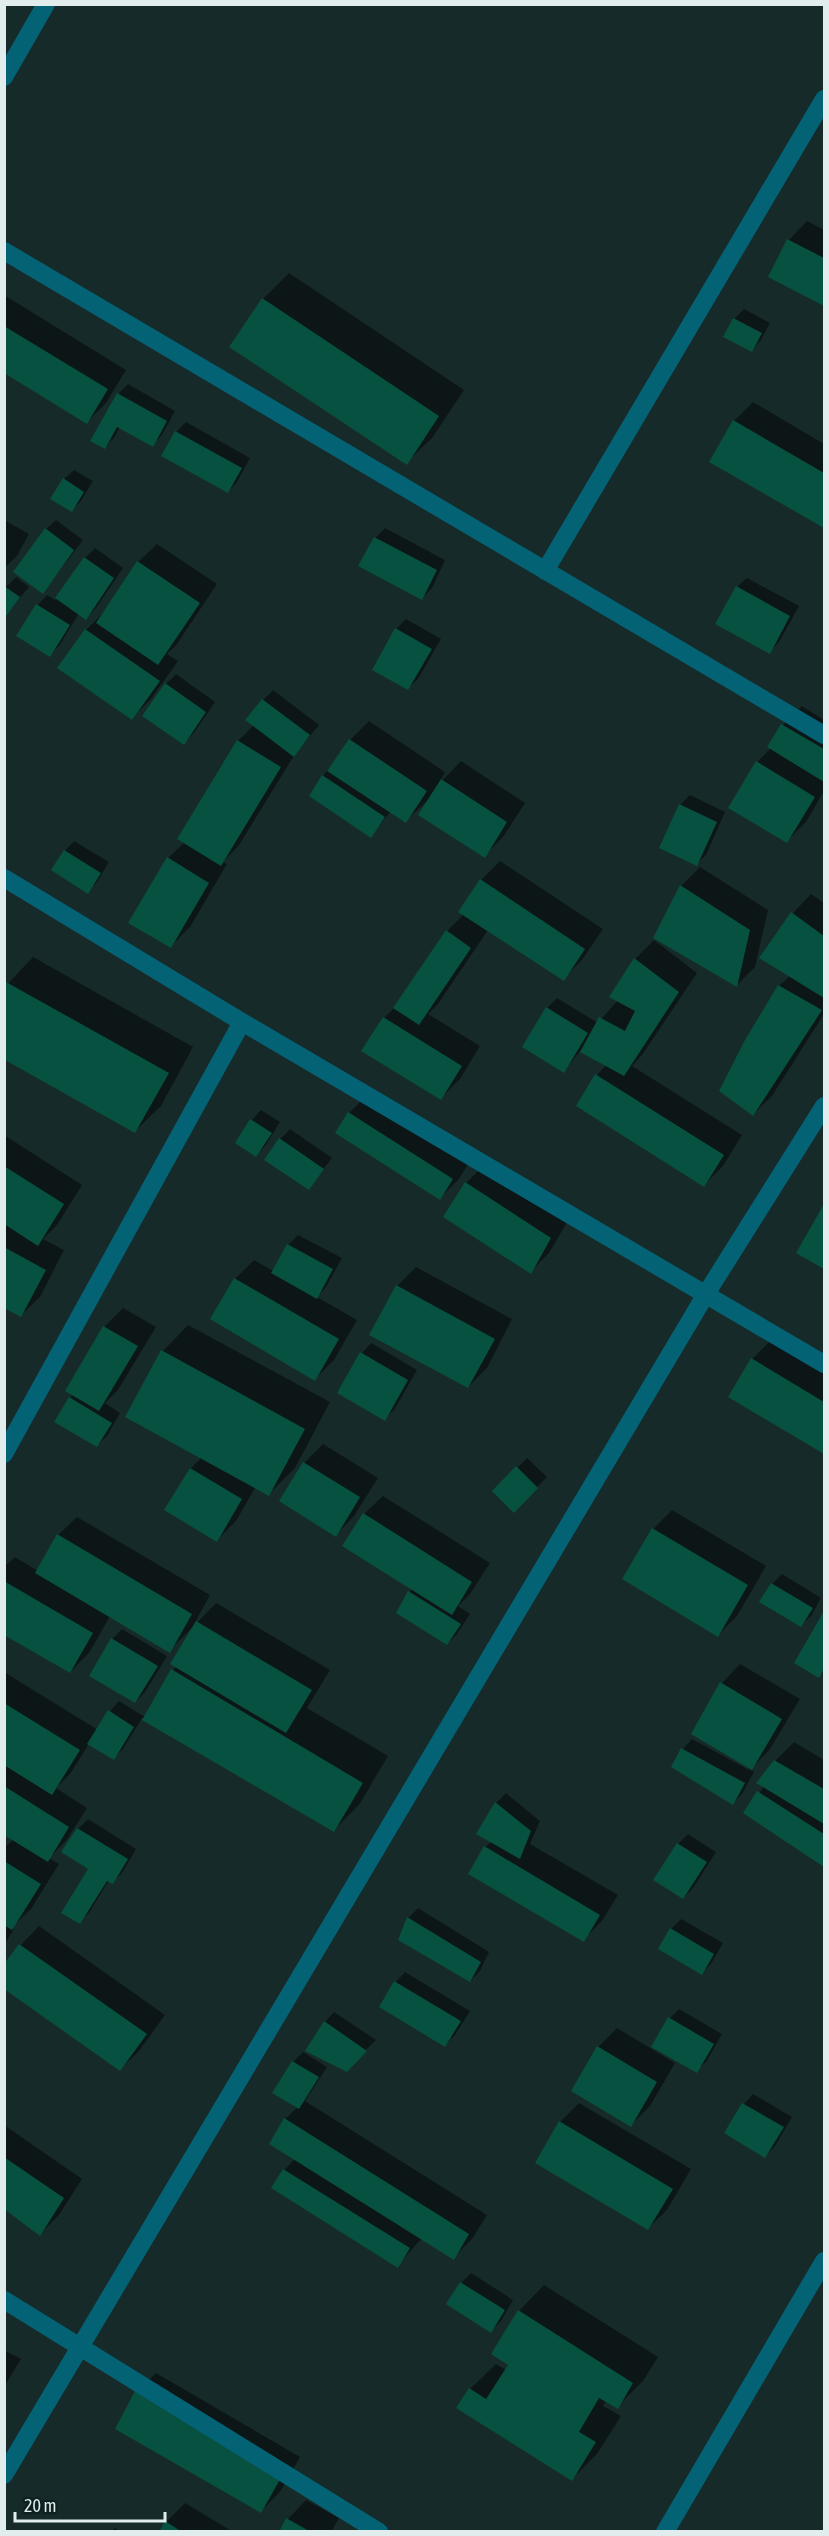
<svg xmlns="http://www.w3.org/2000/svg" width="829" height="2536" viewBox="0 0 829 2536" font-family="'Asap Condensed',sans-serif">
  <rect width="100%" height="100%" fill="#172a2a"/>
  <path fill="#0007" d="M 807,221 L 824,230 L 824,304 L 770,276 L 789,240 Z
    M 289,273 L 464,390 L 432,438 L 406,463 L 263,299 Z
    M 4,295 L 126,370 L 106,403 L 87,422 L 4,372 Z
    M 744,309 L 770,323 L 761,340 L 752,350 L 734,319 Z
    M 128,384 L 175,411 L 162,435 L 152,445 L 120,427 L 114,438 L 105,447 L 118,394 Z
    M 753,402 L 824,444 L 824,527 L 711,461 L 734,421 Z
    M 186,422 L 250,458 L 237,482 L 228,492 L 163,455 L 176,432 Z
    M 74,470 L 93,481 L 81,501 L 72,510 L 64,479 Z
    M 4,520 L 29,534 L 17,556 L 4,568 Z
    M 56,520 L 83,540 L 43,592 L 46,529 Z
    M 385,528 L 445,560 L 432,588 L 422,598 L 375,538 Z
    M 157,544 L 217,584 L 177,644 L 167,654 L 178,661 L 151,699 L 132,718 L 59,668 L 86,630 L 105,611 L 138,562 Z
    M 95,548 L 123,568 L 96,608 L 86,618 L 79,613 L 59,646 L 49,655 L 38,605 L 47,595 L 55,600 L 85,558 Z
    M 16,577 L 29,587 L 5,615 L 4,589 Z
    M 747,578 L 799,606 L 779,642 L 769,652 L 737,587 Z
    M 406,619 L 441,639 L 418,679 L 408,688 L 396,629 Z
    M 176,674 L 215,702 L 193,734 L 184,743 L 144,716 L 166,684 Z
    M 273,690 L 319,725 L 295,754 L 239,845 L 223,862 L 227,864 L 190,927 L 171,946 L 168,858 L 185,842 L 238,741 L 254,725 L 263,700 Z
    M 802,706 L 824,720 L 824,791 L 806,822 L 787,841 L 757,762 L 771,748 L 769,747 L 783,725 Z
    M 369,721 L 445,772 L 439,784 L 461,761 L 525,803 L 503,837 L 484,856 L 430,798 L 406,821 L 391,811 L 371,836 L 323,776 L 350,740 Z
    M 690,795 L 725,812 L 706,855 L 696,864 L 680,805 Z
    M 74,841 L 109,862 L 97,882 L 87,892 L 65,851 Z
    M 500,861 L 603,929 L 582,960 L 563,979 L 488,930 L 438,1004 L 428,1014 L 480,1046 L 460,1079 L 441,1098 L 384,1018 L 398,1004 L 447,931 L 464,914 L 481,880 Z
    M 700,867 L 768,910 L 755,967 L 737,985 L 655,938 L 681,886 Z
    M 811,894 L 824,903 L 824,1014 L 772,1096 L 753,1114 L 779,986 L 790,976 L 761,958 L 793,913 Z
    M 654,940 L 697,973 L 642,1055 L 632,1066 L 742,1135 L 723,1166 L 704,1185 L 578,1106 L 597,1075 L 606,1065 L 580,1051 L 564,1071 L 547,1008 L 557,998 L 598,1023 L 618,1000 L 635,959 Z
    M 33,957 L 193,1047 L 161,1106 L 135,1131 L 4,1058 L 4,988 Z
    M 368,1094 L 471,1159 L 459,1179 L 440,1198 L 349,1113 Z
    M 261,1110 L 280,1122 L 266,1145 L 256,1155 L 252,1120 Z
    M 290,1129 L 332,1158 L 309,1188 L 280,1139 Z
    M 4,1135 L 82,1185 L 57,1225 L 43,1239 L 64,1250 L 40,1297 L 21,1315 L 4,1306 Z
    M 485,1164 L 569,1219 L 549,1253 L 530,1272 L 466,1183 Z
    M 824,1207 L 824,1268 L 798,1252 Z
    M 298,1235 L 342,1258 L 326,1287 L 317,1297 L 357,1320 L 334,1360 L 315,1379 L 235,1279 L 254,1260 L 273,1271 L 288,1245 Z
    M 416,1267 L 512,1319 L 487,1368 L 468,1387 L 397,1286 Z
    M 123,1308 L 156,1327 L 118,1390 L 105,1403 L 120,1413 L 107,1436 L 97,1445 L 70,1398 L 74,1394 L 67,1390 L 104,1327 Z
    M 188,1325 L 330,1402 L 295,1468 L 269,1494 L 256,1486 L 236,1521 L 217,1540 L 166,1510 L 191,1468 L 202,1457 L 127,1416 L 163,1351 Z
    M 771,1340 L 824,1372 L 824,1452 L 730,1397 L 752,1359 Z
    M 371,1343 L 417,1370 L 394,1410 L 384,1419 L 339,1392 L 362,1353 Z
    M 323,1444 L 378,1478 L 354,1516 L 336,1535 L 281,1501 L 304,1463 Z
    M 527,1458 L 547,1477 L 524,1501 L 494,1491 Z
    M 383,1496 L 490,1563 L 470,1594 L 458,1606 L 470,1614 L 457,1634 L 447,1644 L 409,1592 L 413,1589 L 364,1514 Z
    M 672,1510 L 766,1566 L 737,1616 L 718,1635 L 653,1529 Z
    M 77,1517 L 210,1595 L 192,1628 L 216,1603 L 330,1670 L 307,1708 L 388,1756 L 359,1805 L 334,1830 L 142,1718 L 123,1749 L 113,1758 L 89,1744 L 70,1774 L 56,1788 L 87,1808 L 66,1841 L 49,1858 L 59,1864 L 31,1909 L 12,1927 L 14,1929 L 4,1945 L 4,1848 L 14,1839 L 4,1833 L 4,1672 L 98,1730 L 110,1711 L 119,1701 L 145,1717 L 176,1666 L 193,1627 L 169,1651 L 110,1616 L 89,1653 L 70,1672 L 4,1633 L 4,1567 L 15,1557 L 38,1571 L 58,1535 Z
    M 782,1574 L 821,1598 L 811,1616 L 801,1625 L 772,1584 Z
    M 824,1614 L 824,1671 L 819,1676 L 796,1663 Z
    M 122,1629 L 167,1656 L 145,1692 L 135,1702 L 112,1639 Z
    M 740,1664 L 800,1699 L 770,1749 L 750,1770 L 754,1772 L 742,1794 L 732,1804 L 683,1749 L 692,1739 L 749,1770 L 751,1768 L 693,1733 L 722,1683 Z
    M 794,1742 L 824,1760 L 824,1865 L 745,1813 L 764,1786 L 775,1761 Z
    M 506,1793 L 540,1821 L 530,1844 L 618,1895 L 602,1921 L 583,1940 L 485,1847 L 492,1841 L 496,1803 Z
    M 88,1819 L 136,1849 L 122,1873 L 112,1883 L 109,1880 L 89,1913 L 79,1922 L 90,1869 L 78,1829 Z
    M 688,1834 L 716,1852 L 693,1888 L 683,1898 L 678,1844 Z
    M 418,1908 L 489,1952 L 480,1971 L 470,1981 L 408,1918 Z
    M 681,1919 L 723,1943 L 711,1964 L 702,1973 L 671,1929 Z
    M 39,1926 L 165,2015 L 139,2051 L 120,2069 L 4,1967 L 21,1945 Z
    M 405,1972 L 470,2011 L 455,2035 L 445,2045 L 396,1982 Z
    M 679,2009 L 722,2034 L 706,2062 L 696,2071 L 670,2018 Z
    M 334,2012 L 376,2040 L 346,2070 L 325,2022 Z
    M 617,2028 L 675,2063 L 650,2106 L 631,2125 L 598,2047 Z
    M 303,2052 L 327,2067 L 305,2101 L 487,2215 L 472,2239 L 453,2258 L 422,2238 L 397,2266 L 284,2170 L 295,2159 L 285,2119 L 298,2107 L 293,2062 Z
    M 753,2094 L 792,2117 L 775,2146 L 765,2156 L 726,2132 L 744,2104 Z
    M 579,2103 L 691,2169 L 667,2210 L 648,2228 L 560,2122 Z
    M 7,2127 L 82,2179 L 59,2215 L 40,2234 L 4,2207 L 4,2129 Z
    M 471,2273 L 513,2300 L 501,2321 L 491,2331 L 461,2283 Z
    M 544,2285 L 658,2357 L 643,2381 L 617,2407 L 606,2400 L 603,2406 L 621,2416 L 597,2454 L 572,2479 L 470,2389 L 496,2364 L 506,2370 L 510,2365 L 519,2311 Z
    M 4,2350 L 21,2359 L 4,2387 Z
    M 156,2373 L 300,2457 L 280,2492 L 261,2511 L 137,2392 Z
    M 306,2500 L 339,2518 L 331,2532 L 280,2532 L 288,2519 Z
    M 185,2503 L 233,2532 L 161,2532 L 166,2522 Z
    M 115,2528 L 121,2532 L 111,2532 Z"/>
  <path fill="#075141" d="M 787,239 L 824,258 L 824,306 L 768,277 Z
    M 262,298 L 439,416 L 407,465 L 229,347 Z
    M 733,318 L 762,333 L 752,352 L 723,337 Z
    M 4,326 L 108,389 L 87,424 L 4,373 Z
    M 117,393 L 167,421 L 153,447 L 117,427 L 105,449 L 90,441 Z
    M 733,420 L 824,473 L 824,528 L 709,462 Z
    M 175,431 L 242,468 L 228,493 L 161,456 Z
    M 63,478 L 84,492 L 72,512 L 50,499 Z
    M 45,528 L 74,550 L 43,594 L 13,572 Z
    M 374,537 L 437,570 L 422,600 L 358,566 Z
    M 84,557 L 114,578 L 86,620 L 55,598 Z
    M 137,561 L 200,603 L 158,665 L 96,623 Z
    M 4,586 L 20,597 L 4,619 Z
    M 736,586 L 790,616 L 770,654 L 715,624 Z
    M 36,604 L 70,625 L 50,657 L 16,636 Z
    M 395,628 L 432,649 L 408,690 L 372,670 Z
    M 85,629 L 160,681 L 132,720 L 57,668 Z
    M 165,683 L 206,712 L 184,745 L 142,716 Z
    M 262,699 L 310,735 L 294,757 L 245,720 Z
    M 781,724 L 824,749 L 824,782 L 767,747 Z
    M 349,739 L 427,791 L 406,823 L 327,771 Z
    M 237,740 L 281,767 L 221,866 L 177,839 Z
    M 756,761 L 815,797 L 787,843 L 728,808 Z
    M 322,775 L 385,817 L 371,838 L 309,796 Z
    M 441,779 L 507,822 L 485,858 L 418,815 Z
    M 679,804 L 717,822 L 697,866 L 659,848 Z
    M 64,850 L 101,873 L 88,894 L 51,870 Z
    M 167,857 L 209,883 L 171,948 L 128,923 Z
    M 480,879 L 585,949 L 564,981 L 458,912 Z
    M 680,885 L 750,930 L 737,987 L 653,938 Z
    M 791,912 L 824,936 L 824,998 L 759,958 Z
    M 446,930 L 471,948 L 419,1025 L 393,1008 Z
    M 634,958 L 679,992 L 624,1076 L 580,1052 L 599,1017 L 625,1031 L 635,1011 L 609,997 Z
    M 6,982 L 169,1073 L 135,1133 L 5,1060 L 5,985 Z
    M 778,985 L 822,1010 L 753,1116 L 719,1091 L 745,1040 Z
    M 546,1007 L 588,1033 L 564,1073 L 522,1047 Z
    M 383,1017 L 462,1066 L 441,1100 L 361,1051 Z
    M 595,1074 L 724,1155 L 704,1187 L 576,1106 Z
    M 348,1112 L 453,1179 L 440,1200 L 335,1133 Z
    M 250,1119 L 272,1133 L 256,1157 L 235,1143 Z
    M 279,1138 L 324,1169 L 309,1190 L 264,1160 Z
    M 4,1166 L 64,1204 L 38,1246 L 4,1224 Z
    M 465,1182 L 551,1238 L 531,1274 L 443,1217 Z
    M 824,1204 L 824,1269 L 796,1253 Z
    M 287,1244 L 333,1269 L 317,1299 L 271,1273 Z
    M 4,1247 L 46,1270 L 21,1317 L 4,1308 Z
    M 234,1278 L 339,1339 L 315,1381 L 210,1319 Z
    M 396,1285 L 495,1339 L 468,1388 L 369,1335 Z
    M 103,1326 L 138,1346 L 99,1411 L 65,1391 Z
    M 161,1350 L 305,1429 L 269,1496 L 125,1417 Z
    M 360,1352 L 408,1380 L 385,1421 L 337,1393 Z
    M 751,1358 L 824,1402 L 824,1454 L 728,1397 Z
    M 69,1397 L 112,1423 L 97,1447 L 54,1422 Z
    M 303,1462 L 360,1497 L 336,1537 L 279,1501 Z
    M 516,1466 L 538,1488 L 514,1513 L 492,1491 Z
    M 190,1468 L 242,1499 L 217,1542 L 164,1510 Z
    M 363,1513 L 472,1582 L 452,1615 L 342,1546 Z
    M 652,1528 L 748,1585 L 718,1637 L 622,1579 Z
    M 57,1534 L 192,1614 L 170,1653 L 35,1573 Z
    M 4,1581 L 93,1633 L 70,1673 L 4,1635 Z
    M 771,1583 L 813,1608 L 801,1627 L 759,1602 Z
    M 408,1591 L 461,1624 L 447,1645 L 396,1613 Z
    M 824,1611 L 824,1669 L 819,1678 L 794,1663 Z
    M 196,1621 L 312,1690 L 286,1733 L 170,1664 Z
    M 111,1638 L 158,1666 L 135,1703 L 89,1676 Z
    M 171,1669 L 363,1783 L 334,1832 L 142,1720 Z
    M 720,1682 L 782,1719 L 752,1770 L 691,1734 Z
    M 4,1703 L 80,1750 L 52,1795 L 4,1765 Z
    M 108,1710 L 134,1727 L 114,1760 L 87,1744 Z
    M 681,1748 L 745,1783 L 733,1805 L 671,1767 Z
    M 774,1760 L 824,1789 L 824,1824 L 756,1783 Z
    M 4,1786 L 69,1827 L 48,1862 L 4,1835 Z
    M 757,1791 L 824,1834 L 824,1867 L 743,1813 Z
    M 495,1802 L 531,1831 L 520,1859 L 476,1834 Z
    M 77,1828 L 128,1859 L 113,1884 L 107,1881 L 80,1924 L 61,1913 L 88,1869 L 61,1852 Z
    M 677,1843 L 707,1862 L 683,1899 L 653,1880 Z
    M 484,1846 L 600,1915 L 584,1942 L 468,1874 Z
    M 4,1861 L 41,1884 L 12,1930 L 4,1925 Z
    M 407,1917 L 481,1962 L 470,1982 L 398,1940 Z
    M 670,1928 L 714,1954 L 702,1975 L 658,1949 Z
    M 19,1944 L 147,2034 L 120,2071 L 4,1989 L 4,1964 Z
    M 394,1981 L 461,2021 L 445,2047 L 379,2007 Z
    M 668,2017 L 714,2044 L 697,2073 L 651,2047 Z
    M 324,2021 L 367,2051 L 347,2072 L 305,2051 Z
    M 597,2046 L 657,2082 L 631,2127 L 571,2091 Z
    M 292,2061 L 319,2077 L 299,2109 L 272,2093 Z
    M 742,2103 L 784,2127 L 765,2158 L 724,2133 Z
    M 284,2118 L 469,2234 L 454,2260 L 269,2144 Z
    M 559,2121 L 673,2189 L 648,2230 L 535,2163 Z
    M 4,2157 L 64,2198 L 40,2236 L 4,2209 Z
    M 283,2169 L 410,2248 L 398,2268 L 271,2188 Z
    M 460,2282 L 505,2310 L 491,2333 L 446,2304 Z
    M 518,2310 L 633,2383 L 618,2409 L 599,2398 L 579,2432 L 596,2442 L 572,2481 L 456,2408 L 469,2388 L 486,2399 L 508,2365 L 491,2354 Z
    M 135,2391 L 282,2476 L 261,2513 L 115,2429 Z
    M 286,2518 L 311,2532 L 279,2532 Z
    M 165,2521 L 182,2532 L 159,2532 Z"/>
  <g fill="none" stroke-linecap="round" stroke-linejoin="round">
    <path stroke="#046275" stroke-width="18" d="M 4,77 L 46,4
      M 4,251 L 824,735
      M 545,571 L 824,99
      M 4,878 L 242,1022 L 824,1364
      M 4,1454 L 242,1022
      M 4,2300 L 379,2532
      M 4,2475 L 706,1294 L 824,1106
      M 665,2532 L 824,2261"/>
  </g>
  <rect width="829" height="2536" fill="none" stroke="#e1eded" stroke-width="12"/>
  <path d="M15 2512v9h150v-9" fill="none" stroke="#e1eded" stroke-width="3"/>
  <text x="24" y="2512" font-size="18" fill="#e1eded" stroke="#0d2121" stroke-width="4.5" paint-order="stroke">20 m</text>
</svg>
